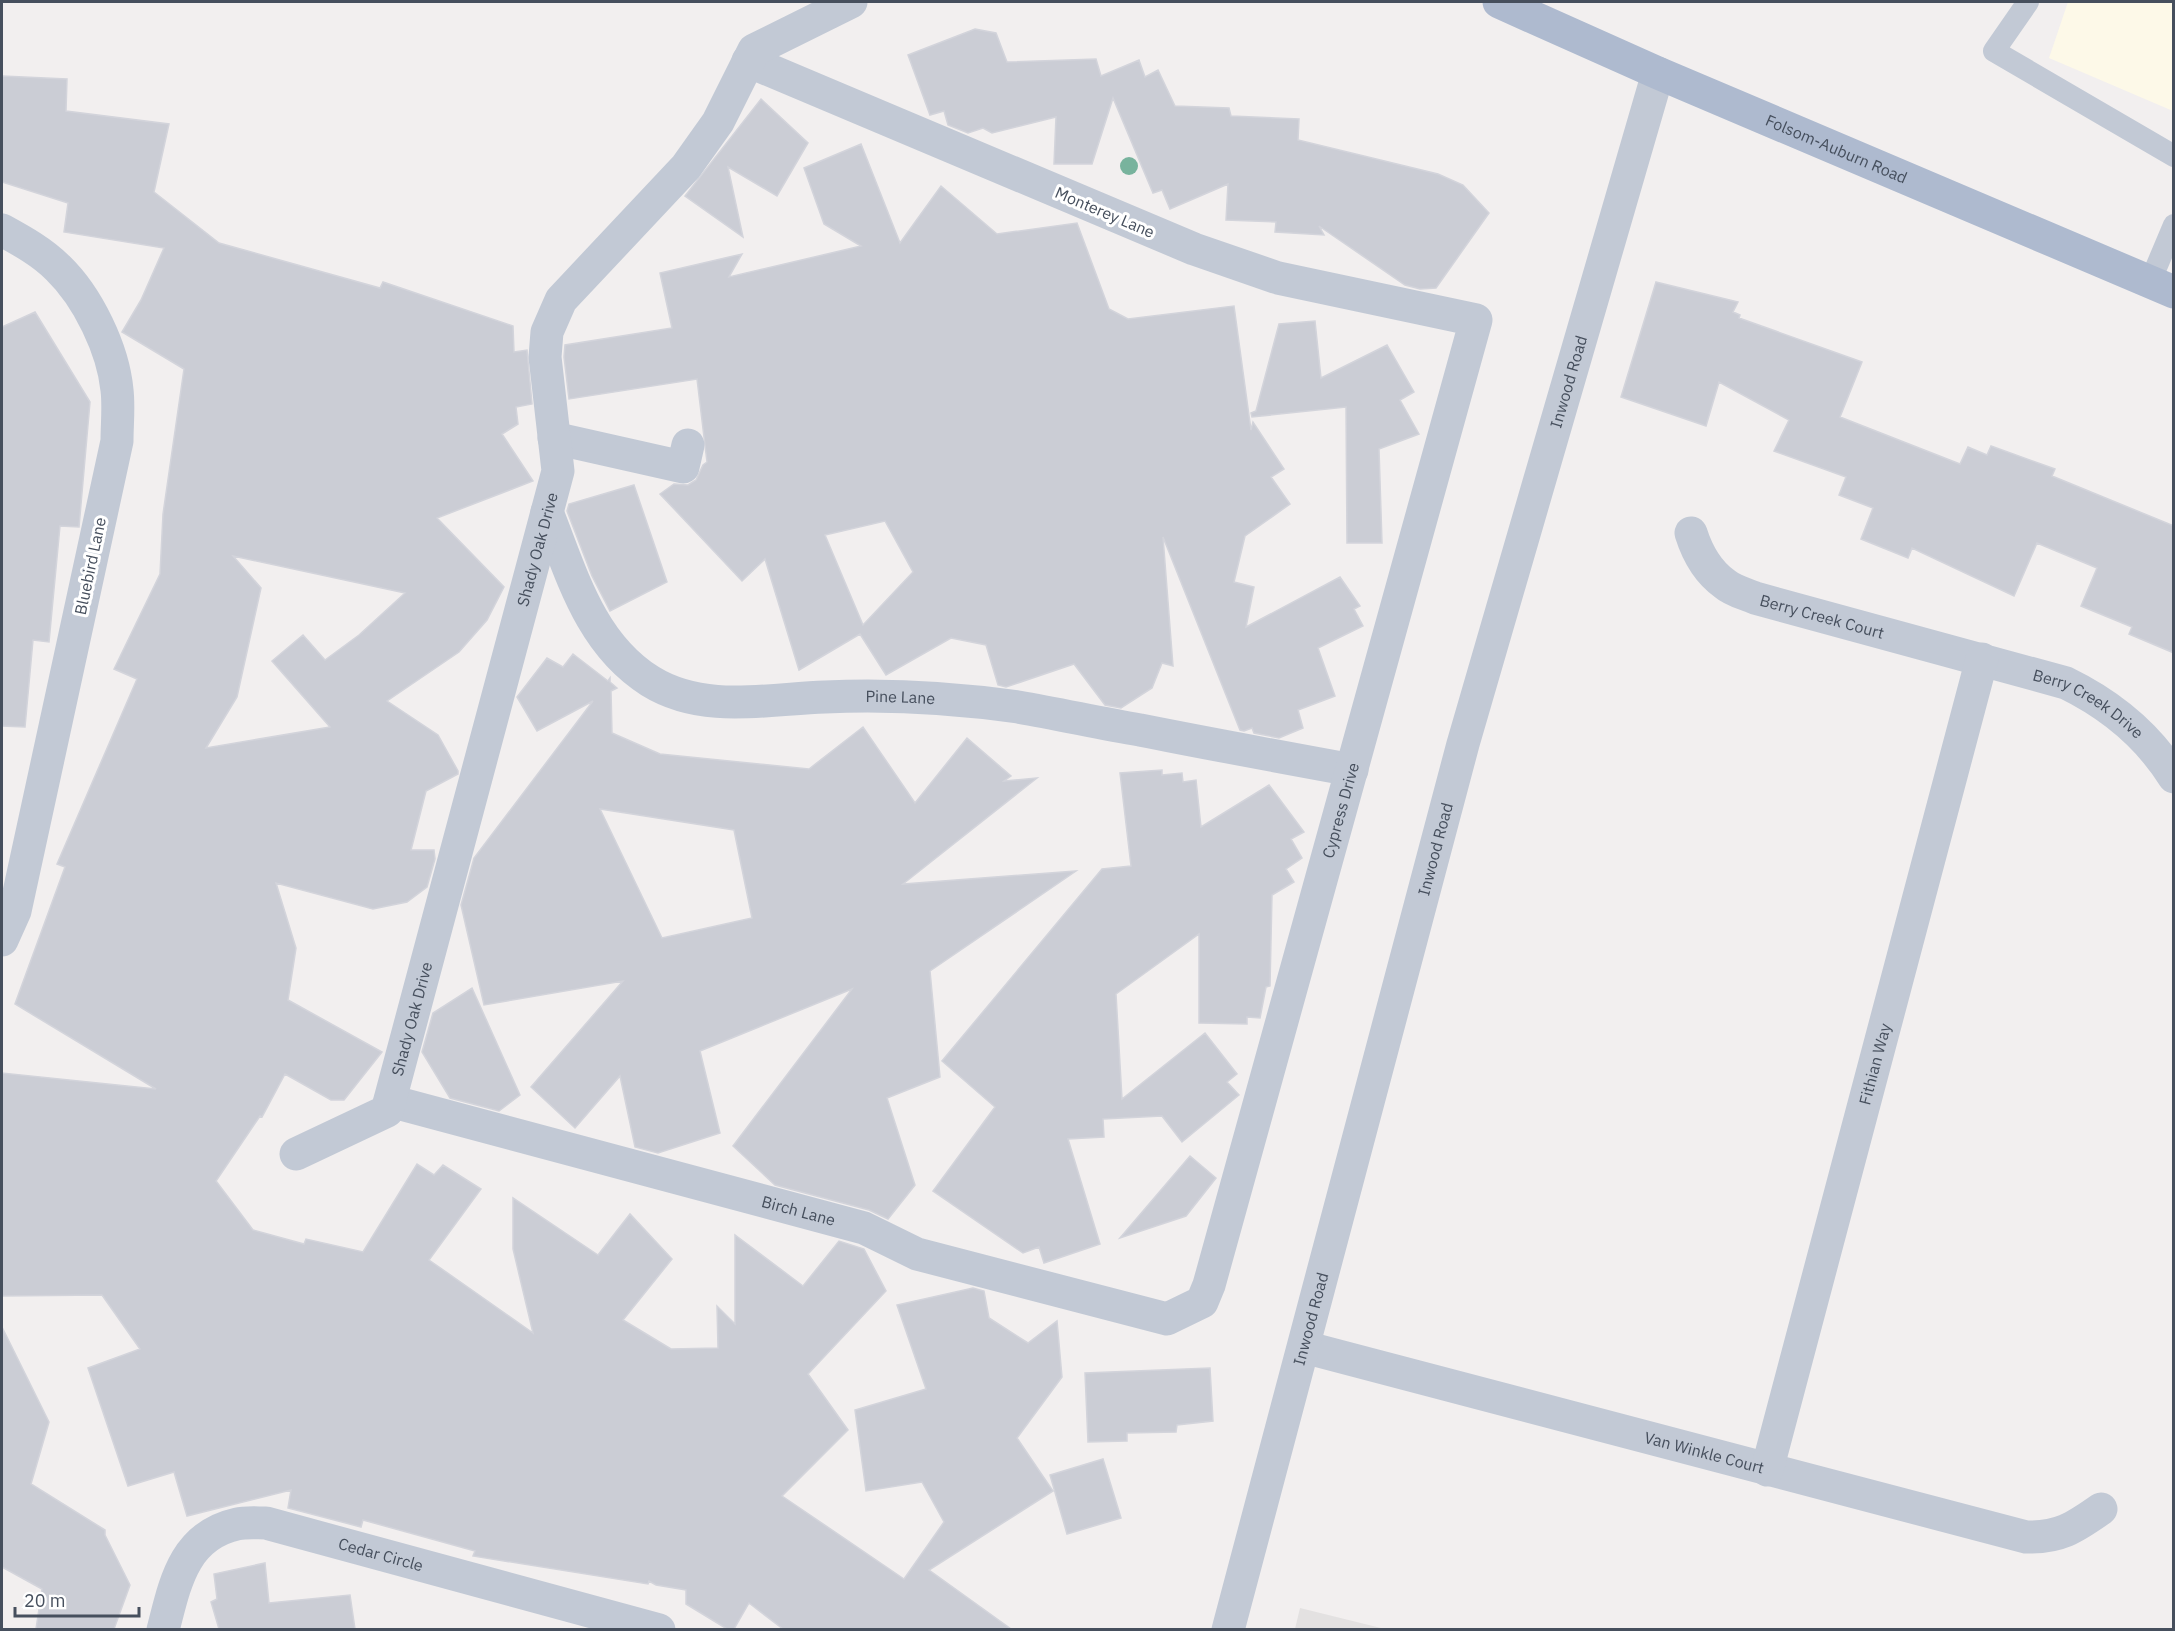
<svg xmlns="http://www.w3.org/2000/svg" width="2175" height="1631" viewBox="0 0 2175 1631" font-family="'IBM Plex Sans',sans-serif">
  <rect width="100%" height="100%" fill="#f2efef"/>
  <path fill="#fdf9e8" d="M 2068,2 L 2173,2 L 2173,111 L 2049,58 Z"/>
  <path fill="#e3e1e1" d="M 1300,1608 L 1385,1629 L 1295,1629 Z"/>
  <path fill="#cbcdd5" stroke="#d3d4db" stroke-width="1.5" fill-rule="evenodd" d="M 975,29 L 996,33 L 1007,62 L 1096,59 L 1101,76 L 1139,60 L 1145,77 L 1158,70 L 1175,106 L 1229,108 L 1231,116 L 1299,119 L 1298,140 L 1438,174 L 1463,185 L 1489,213 L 1436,288 L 1420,289 L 1405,285 L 1319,226 L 1324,235 L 1275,232 L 1276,222 L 1226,220 L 1228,184 L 1170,209 L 1162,190 L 1153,193 L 1113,98 L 1092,164 L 1054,164 L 1056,117 L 992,133 L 983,128 L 968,133 L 948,125 L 944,111 L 930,115 L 908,55 Z
    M 2,76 L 67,79 L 66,111 L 169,124 L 154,192 L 219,243 L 380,288 L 383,282 L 513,326 L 514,352 L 527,350 L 532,404 L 516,407 L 518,424 L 502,434 L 533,481 L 437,518 L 504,587 L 487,620 L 459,652 L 387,701 L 438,735 L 458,771 L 458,774 L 426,791 L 411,850 L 434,850 L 435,859 L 427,887 L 407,902 L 373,909 L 276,883 L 296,948 L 288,1000 L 382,1052 L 344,1100 L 331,1100 L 285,1074 L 262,1117 L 260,1116 L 216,1181 L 253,1230 L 304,1244 L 306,1239 L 363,1252 L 417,1164 L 434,1175 L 443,1165 L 481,1189 L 429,1260 L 533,1333 L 513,1249 L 513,1198 L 598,1255 L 630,1214 L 672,1259 L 623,1320 L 671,1349 L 718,1348 L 717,1306 L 735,1324 L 735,1235 L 803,1286 L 839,1241 L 864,1249 L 886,1291 L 808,1374 L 848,1430 L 782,1496 L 904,1579 L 944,1522 L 922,1482 L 866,1491 L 855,1410 L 926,1389 L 897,1305 L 973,1288 L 984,1291 L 989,1318 L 1028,1343 L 1057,1321 L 1062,1377 L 1017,1438 L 1053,1491 L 929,1570 L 1011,1629 L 783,1629 L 749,1603 L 734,1629 L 727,1629 L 686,1604 L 686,1590 L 656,1585 L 649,1581 L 648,1584 L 473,1556 L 475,1551 L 363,1520 L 361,1527 L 288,1508 L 291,1490 L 187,1516 L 174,1472 L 128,1486 L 88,1368 L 140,1349 L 102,1295 L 2,1296 L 2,1073 L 156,1089 L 15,1004 L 65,867 L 57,864 L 137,679 L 114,669 L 160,574 L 163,514 L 184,369 L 122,332 L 141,300 L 164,248 L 64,232 L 68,203 L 2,182 ZM 233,556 L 405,593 L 359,635 L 325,660 L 303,635 L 272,661 L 330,727 L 206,748 L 237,697 L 261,588 Z
    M 761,99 L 808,143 L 777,196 L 728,167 L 743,237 L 685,196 Z
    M 861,144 L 900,243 L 941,186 L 997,234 L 1077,223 L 1109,309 L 1128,319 L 1234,306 L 1251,430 L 1253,422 L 1284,469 L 1271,477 L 1290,504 L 1245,536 L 1234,582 L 1254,587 L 1246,627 L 1340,577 L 1360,606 L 1354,609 L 1363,626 L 1318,648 L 1335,696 L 1298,710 L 1303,728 L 1279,738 L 1254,733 L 1252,728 L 1244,731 L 1240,730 L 1163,537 L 1173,666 L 1162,663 L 1152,688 L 1121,708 L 1105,705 L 1074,664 L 1006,687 L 998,685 L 986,645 L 951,638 L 886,675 L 860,634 L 799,670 L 765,559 L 742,581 L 660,494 L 674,484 L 688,485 L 696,480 L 703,465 L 707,462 L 697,379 L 569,399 L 564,357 L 565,345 L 672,328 L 660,273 L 742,254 L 729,277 L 861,246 L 824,224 L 804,168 ZM 885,521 L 913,572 L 863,625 L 825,535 Z
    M 1656,282 L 1738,302 L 1733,312 L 1740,315 L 1739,318 L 1862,362 L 1840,417 L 1960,464 L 1968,447 L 1987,455 L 1991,446 L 2055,469 L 2052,476 L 2174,526 L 2174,653 L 2129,634 L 2132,627 L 2081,606 L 2097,568 L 2037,543 L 2014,596 L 1912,548 L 1908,558 L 1861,539 L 1873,508 L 1839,495 L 1846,477 L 1774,451 L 1789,420 L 1719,382 L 1706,426 L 1621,397 Z
    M 35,312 L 90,402 L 79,527 L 60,526 L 49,642 L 33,640 L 25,727 L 2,726 L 2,327 Z
    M 1315,321 L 1321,378 L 1387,345 L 1414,392 L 1400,400 L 1419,434 L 1379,449 L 1382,543 L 1347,543 L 1346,407 L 1252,417 L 1251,413 L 1256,411 L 1279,324 Z
    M 634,485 L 667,582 L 610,611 L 592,576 L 567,511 L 569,504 Z
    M 573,654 L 608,681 L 610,678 L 610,682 L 617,688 L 611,691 L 612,733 L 660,754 L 809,769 L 863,727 L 915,803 L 967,738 L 1011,776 L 1004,781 L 1037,778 L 903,884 L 1076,871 L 930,971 L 940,1077 L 887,1098 L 915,1185 L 888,1219 L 869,1210 L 775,1185 L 733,1146 L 852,989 L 700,1051 L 720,1133 L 658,1153 L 635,1147 L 620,1076 L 575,1128 L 531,1087 L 623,981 L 484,1005 L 461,905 L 474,858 L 593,701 L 537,731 L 517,697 L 547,658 L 563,667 ZM 600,809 L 734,830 L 752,918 L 662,938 Z
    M 1162,770 L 1162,775 L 1182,773 L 1183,782 L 1196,780 L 1201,827 L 1269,785 L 1304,832 L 1291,839 L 1302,858 L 1286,869 L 1294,882 L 1272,895 L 1270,986 L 1266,987 L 1260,1018 L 1247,1017 L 1247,1024 L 1199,1023 L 1199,934 L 1116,994 L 1122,1099 L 1205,1033 L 1237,1074 L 1227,1082 L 1239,1095 L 1182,1142 L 1162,1116 L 1103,1119 L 1104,1137 L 1068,1139 L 1100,1244 L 1044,1263 L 1039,1247 L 1023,1253 L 933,1191 L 995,1107 L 942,1061 L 1102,869 L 1131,866 L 1120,773 Z
    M 472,988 L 520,1095 L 499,1111 L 450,1098 L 422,1052 L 433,1013 Z
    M 1190,1156 L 1216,1178 L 1186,1216 L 1120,1238 Z
    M 2,1327 L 49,1422 L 31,1484 L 105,1530 L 105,1535 L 130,1585 L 114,1629 L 36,1629 L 42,1589 L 2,1567 Z
    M 1210,1368 L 1213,1421 L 1177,1425 L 1176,1432 L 1127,1433 L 1127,1441 L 1088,1442 L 1085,1373 Z
    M 1103,1459 L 1121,1518 L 1067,1534 L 1050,1475 Z
    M 265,1563 L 269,1603 L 350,1595 L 355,1629 L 219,1629 L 211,1602 L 217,1599 L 214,1574 Z"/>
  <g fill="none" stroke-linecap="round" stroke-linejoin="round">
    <path stroke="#c2c9d5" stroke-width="22" d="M 2028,2 L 1994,51 L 2174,156
      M 2150,282 L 2174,225"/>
    <g stroke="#c2c9d5" stroke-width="33">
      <path d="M 2,230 C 22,241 42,252 58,268 C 88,297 113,349 117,390 C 119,407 117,424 117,441 L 15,911 L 2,940"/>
      <path d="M 554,438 L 683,467 L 688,445"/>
      <path id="s1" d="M 547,512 C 572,575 590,643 650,681 C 703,714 767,699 825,697 C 889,694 954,698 1018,707 C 1059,714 1099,723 1140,730 C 1210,744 1281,757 1352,770"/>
      <path id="s2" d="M 1691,533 C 1697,552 1708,572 1725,584 C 1733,591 1746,594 1755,598 L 2066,683 C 2111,705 2147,734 2174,777"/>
      <path id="s3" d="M 390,1101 L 864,1228 L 917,1254 L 1167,1319 L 1202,1302 L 1209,1285 L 1476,320 L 1278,278 L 1194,249 L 748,61"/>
      <path id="s4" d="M 296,1154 L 387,1111 L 558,471 L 545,357 L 547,332 L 561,300 L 686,167 L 718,122 L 754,50 L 851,2"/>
      <path id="s5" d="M 1304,1347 L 2026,1537 C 2059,1538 2074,1528 2101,1509"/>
      <path id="s6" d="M 1767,1470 L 1982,659"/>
      <path id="s7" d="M 163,1630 C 175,1584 183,1536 237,1524 C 246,1522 257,1523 266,1523 L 659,1630"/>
      <path id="s8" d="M 1228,1630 L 1463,744 L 1658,73"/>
    </g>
    <path stroke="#aebacf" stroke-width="33" id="s9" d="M 1499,2 L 1658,73 L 2174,292"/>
  </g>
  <circle fill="#78b39d" cx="1129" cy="166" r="9"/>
  <g text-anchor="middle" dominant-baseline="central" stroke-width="6" stroke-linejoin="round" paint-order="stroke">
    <g font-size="16" fill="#464f5d" stroke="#fff">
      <text stroke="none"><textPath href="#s9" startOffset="368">Folsom-Auburn Road</textPath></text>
      <text transform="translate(1105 212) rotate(23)">Monterey Lane</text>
      <text stroke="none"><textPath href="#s8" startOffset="1294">Inwood Road</textPath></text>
      <text stroke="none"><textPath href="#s4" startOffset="682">Shady Oak Drive</textPath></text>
      <text transform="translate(90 566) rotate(-78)">Bluebird Lane</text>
      <text stroke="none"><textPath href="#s2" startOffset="165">Berry Creek Court</textPath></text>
      <text stroke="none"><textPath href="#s1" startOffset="456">Pine Lane</textPath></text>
      <text stroke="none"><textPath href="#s2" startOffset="447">Berry Creek Drive</textPath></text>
      <text stroke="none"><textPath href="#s3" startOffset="1358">Cypress Drive</textPath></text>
      <text stroke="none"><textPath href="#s8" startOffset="808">Inwood Road</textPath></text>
      <text stroke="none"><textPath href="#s4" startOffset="196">Shady Oak Drive</textPath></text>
      <text stroke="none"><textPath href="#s6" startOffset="420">Fithian Way</textPath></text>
      <text stroke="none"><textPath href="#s3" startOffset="423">Birch Lane</textPath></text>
      <text stroke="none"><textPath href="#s8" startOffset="322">Inwood Road</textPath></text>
      <text stroke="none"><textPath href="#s5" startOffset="414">Van Winkle Court</textPath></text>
      <text stroke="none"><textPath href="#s7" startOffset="286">Cedar Circle</textPath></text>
    </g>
  </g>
  <rect width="2175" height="1631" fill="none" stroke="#464f5d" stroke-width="6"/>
  <path d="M15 1607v9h124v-9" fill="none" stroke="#464f5d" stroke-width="3"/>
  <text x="24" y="1607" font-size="18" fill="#464f5d" stroke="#ffffff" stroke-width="4.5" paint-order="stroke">20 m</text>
</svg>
